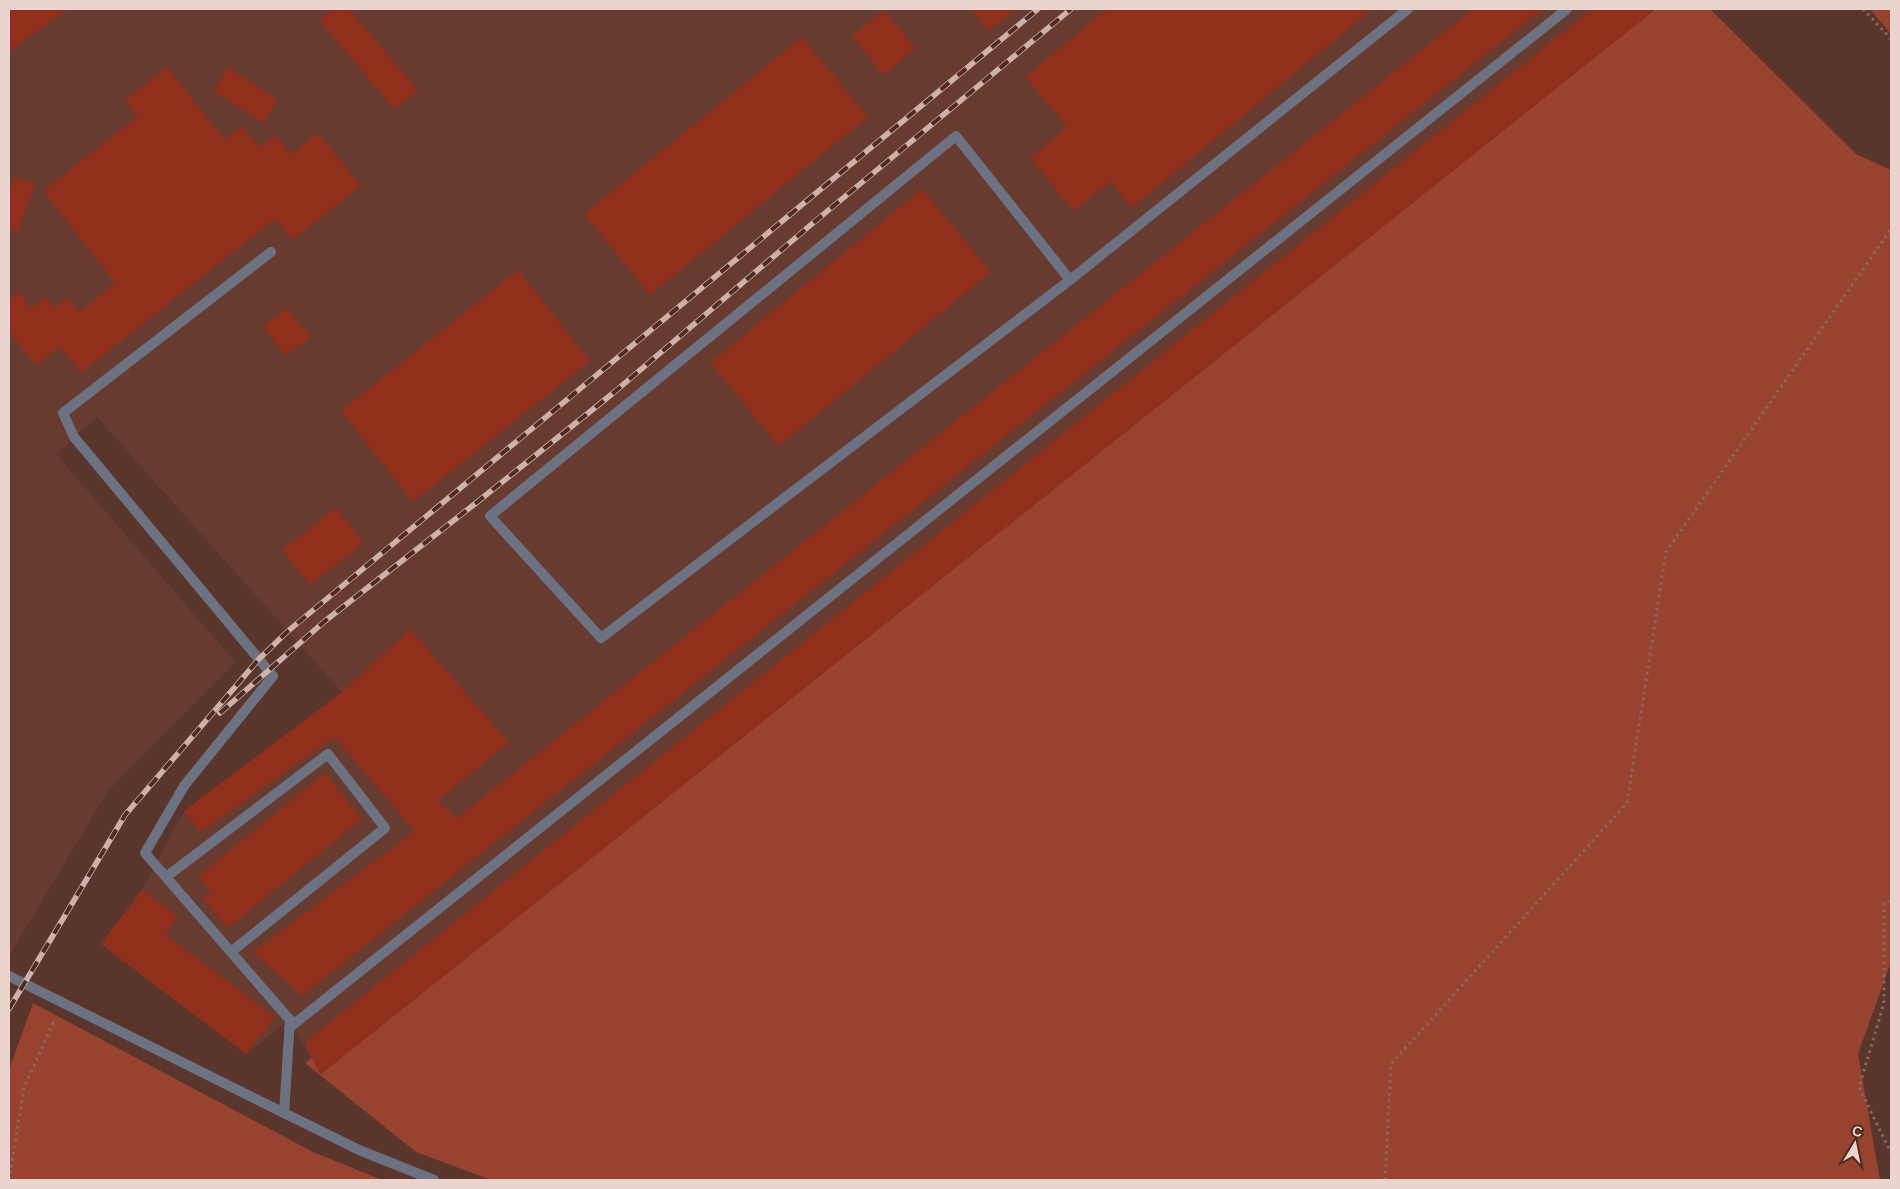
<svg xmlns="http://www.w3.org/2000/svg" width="1900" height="1189" viewBox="0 0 1900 1189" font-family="Barlow,sans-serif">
  <rect width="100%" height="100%" fill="#5a352c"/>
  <path fill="#683b31" d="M 9,9 L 1656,9 L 320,1075 L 290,1020 L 246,1054 L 101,944 L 142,890 L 184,811 L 342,692 L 97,417 L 56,454 L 235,662 L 108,791 L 9,956 Z"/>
  <path fill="#984330" d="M 1616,9 L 1710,9 L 1856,154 L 1891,170 L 1891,962 L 1858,1054 L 1880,1180 L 491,1180 L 416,1152 L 305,1063 L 438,961 Z
    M 1870,9 L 1891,9 L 1891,34 Z
    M 33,1003 L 313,1152 L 382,1180 L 9,1180 L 9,1070 Z"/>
  <path fill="#90301c" d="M 9,9 L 68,9 L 9,52 Z
    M 332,9 L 349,9 L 418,90 L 395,110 L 319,20 Z
    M 971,9 L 1016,9 L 989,31 Z
    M 1107,9 L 1372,9 L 1132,208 L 1110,182 L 1074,211 L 1030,158 L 1067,127 L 1025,77 Z
    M 1473,9 L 1543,9 L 302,996 L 253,952 L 415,831 L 334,737 L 201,832 L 184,811 L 342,692 L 410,629 L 509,742 L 438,801 L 457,818 Z
    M 1592,9 L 1656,9 L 320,1075 L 305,1042 Z
    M 884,10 L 915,48 L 883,75 L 852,36 Z
    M 802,37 L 868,117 L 650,295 L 584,214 Z
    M 167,67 L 225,140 L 242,126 L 259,147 L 275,135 L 291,154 L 318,133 L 361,186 L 292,240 L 275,219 L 81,373 L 60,347 L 36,365 L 9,332 L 9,300 L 19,292 L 31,308 L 46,296 L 54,308 L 67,297 L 79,312 L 115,283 L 43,191 L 138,116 L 125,100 Z
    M 228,67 L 278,100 L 263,123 L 213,91 Z
    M 15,177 L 35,184 L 18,233 L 9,230 L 9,195 Z
    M 922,189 L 991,272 L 779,446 L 710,363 Z
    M 518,270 L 590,361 L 413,502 L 341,411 Z
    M 287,308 L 310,337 L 286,356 L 263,327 Z
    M 336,508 L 364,543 L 310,585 L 282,550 Z
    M 325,773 L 362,819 L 228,928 L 203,898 L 211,891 L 198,876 Z
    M 142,890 L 178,917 L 165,934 L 275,1017 L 246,1054 L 101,944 Z"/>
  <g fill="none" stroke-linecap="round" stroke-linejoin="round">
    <path stroke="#896860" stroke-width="3" stroke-dasharray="2.5 4" stroke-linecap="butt" d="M 1863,9 L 1891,39
      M 1891,901 L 1884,904 L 1884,1003 L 1859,1087 L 1891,1153
      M 9,1180 L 24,1088 L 54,1021
      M 1385,1180 L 1391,1064 L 1627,803 L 1666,552 L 1891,229"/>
    <path stroke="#6d7282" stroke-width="10" d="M 1070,280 L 956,136 L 490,516 L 601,638 L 1070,280 L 1408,9
      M 166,877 L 328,754 L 385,828 L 231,952
      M 9,976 L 284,1113 L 290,1020 L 145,853 L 184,786 L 273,676 L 74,437 L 63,413 L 271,252
      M 289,1028 L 1567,9"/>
    <path stroke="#6d7282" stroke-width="10" d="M 284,1113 L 359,1150 L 434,1180"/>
    <g stroke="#ccb2ab" stroke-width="5.5">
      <path id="rail" d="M 220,713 L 325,621 L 476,503 L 612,394 L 813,223 L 1071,9
        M 9,1009 L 125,815 L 259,659 L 288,631 L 1038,9"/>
    </g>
    <use href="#rail" stroke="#4f2a22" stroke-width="4" stroke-dasharray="11" stroke-linecap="butt"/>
  </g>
  <rect width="1900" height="1189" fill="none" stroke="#ecd4ce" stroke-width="20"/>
  <g transform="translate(1855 1144) rotate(10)" stroke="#4f2a22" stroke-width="4" paint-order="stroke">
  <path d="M0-4L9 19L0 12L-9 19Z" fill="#ecd4ce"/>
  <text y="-8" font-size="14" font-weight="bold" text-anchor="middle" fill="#ecd4ce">С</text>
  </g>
</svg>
